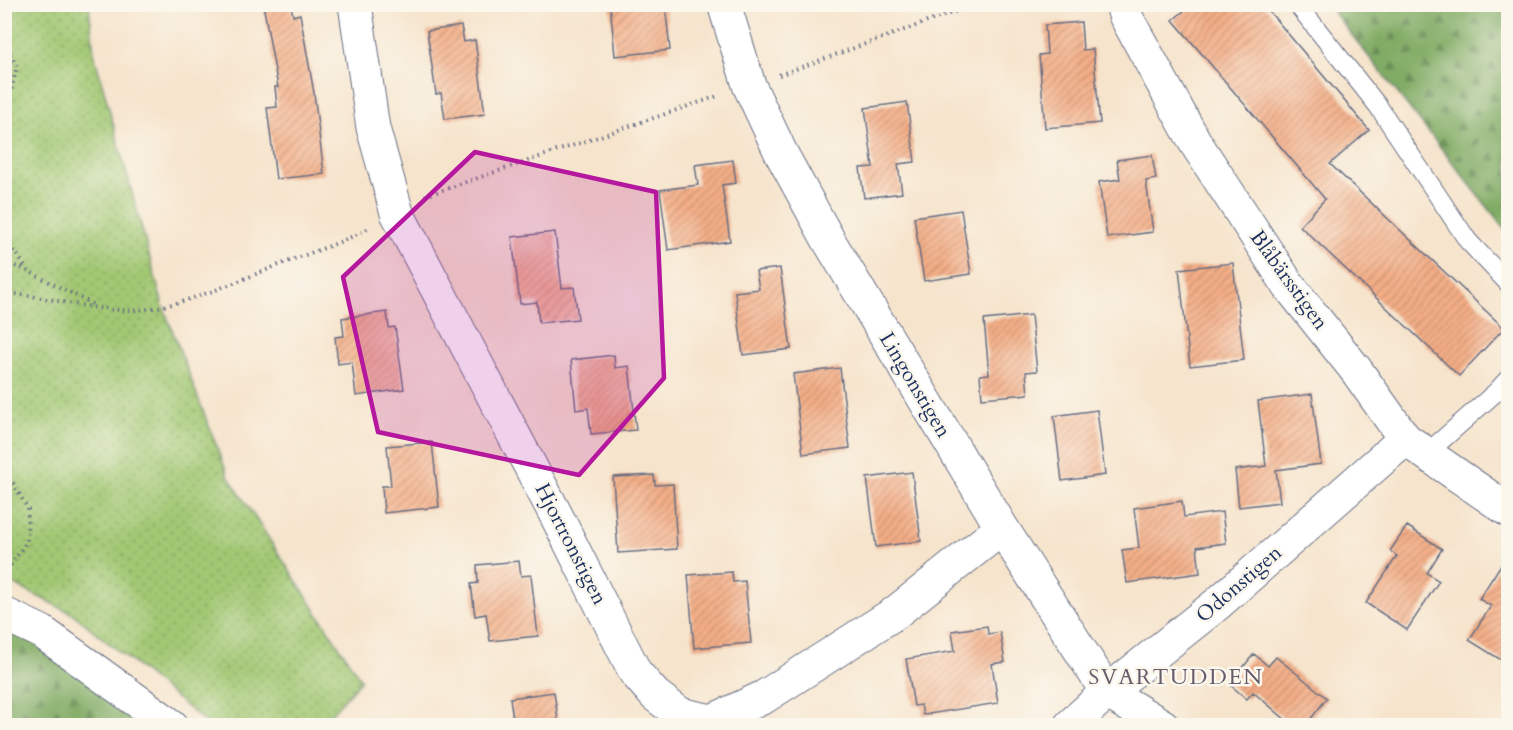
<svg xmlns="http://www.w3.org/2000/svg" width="1513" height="730" viewBox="0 0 1513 730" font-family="Cardo,serif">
  <defs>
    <pattern id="grass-dots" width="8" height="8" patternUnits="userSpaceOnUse" patternTransform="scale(1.5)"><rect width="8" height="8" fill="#a2c873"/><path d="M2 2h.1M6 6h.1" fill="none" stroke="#83a362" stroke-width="1.8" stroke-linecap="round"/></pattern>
    <pattern id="forest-firs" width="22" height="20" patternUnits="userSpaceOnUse" patternTransform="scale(1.5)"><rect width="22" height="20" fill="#81ac65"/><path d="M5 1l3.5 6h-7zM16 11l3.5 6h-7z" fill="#698c56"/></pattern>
    <pattern id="building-hatch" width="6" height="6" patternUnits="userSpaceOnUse" patternTransform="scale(1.5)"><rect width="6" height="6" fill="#f4ae86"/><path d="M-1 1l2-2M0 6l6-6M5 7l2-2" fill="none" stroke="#c58e71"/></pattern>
  </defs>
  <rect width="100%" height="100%" fill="#fbf7ec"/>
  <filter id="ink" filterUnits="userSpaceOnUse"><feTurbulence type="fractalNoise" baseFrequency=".0167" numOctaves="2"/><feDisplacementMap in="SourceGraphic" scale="12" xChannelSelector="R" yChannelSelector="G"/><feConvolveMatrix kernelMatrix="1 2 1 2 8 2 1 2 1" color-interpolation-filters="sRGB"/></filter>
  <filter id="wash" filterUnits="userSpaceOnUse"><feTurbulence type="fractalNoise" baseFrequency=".008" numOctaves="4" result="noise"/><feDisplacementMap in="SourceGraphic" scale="24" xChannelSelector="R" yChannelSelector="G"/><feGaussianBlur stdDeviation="1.35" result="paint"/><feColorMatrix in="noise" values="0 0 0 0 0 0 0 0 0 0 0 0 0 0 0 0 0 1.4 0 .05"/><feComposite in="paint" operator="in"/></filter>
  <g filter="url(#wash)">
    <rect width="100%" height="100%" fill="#f6e4cc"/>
    <path fill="url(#grass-dots)" stroke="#5e7c68" stroke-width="1.5" d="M 4,5 L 89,5 L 94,54 L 163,306 L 228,476 L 361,680 L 321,725 L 209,725 L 73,614 L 5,580 Z"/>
    <path fill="url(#forest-firs)" stroke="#4e6e62" stroke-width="1.5" d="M 1328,5 L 1508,5 L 1508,233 L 1505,229 Z
      M 4,598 L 170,725 L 5,725 Z"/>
    <g id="blocks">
      <path fill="url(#building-hatch)" d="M 263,4 L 291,4 L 293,16 L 300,14 L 314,93 L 324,174 L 276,179 L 267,108 L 277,107 L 275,87 L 278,87 Z
        M 610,4 L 665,4 L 670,50 L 615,56 Z
        M 1192,4 L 1263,4 L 1369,130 L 1330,164 L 1504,328 L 1459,376 L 1300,226 L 1325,199 L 1173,20 Z
        M 1081,22 L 1083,50 L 1093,49 L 1100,123 L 1045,128 L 1039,55 L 1047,54 L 1045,25 Z
        M 461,26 L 464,42 L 475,40 L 485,114 L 445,119 L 441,93 L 436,94 L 427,31 Z
        M 907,102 L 915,162 L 898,164 L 902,193 L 864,198 L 860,168 L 873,167 L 865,108 Z
        M 1152,155 L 1156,179 L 1146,181 L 1153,232 L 1107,238 L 1099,182 L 1120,179 L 1117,160 Z
        M 733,160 L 736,183 L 722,185 L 730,241 L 668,250 L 660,190 L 698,185 L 695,165 Z
        M 961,210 L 971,274 L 924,281 L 914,217 Z
        M 555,232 L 562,288 L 574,287 L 578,319 L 539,323 L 537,302 L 520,304 L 512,237 Z
        M 1233,263 L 1244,360 L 1190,366 L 1179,269 Z
        M 780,268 L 791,349 L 743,355 L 735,292 L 759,289 L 756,271 Z
        M 387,312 L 389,328 L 395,327 L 404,389 L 356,396 L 352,362 L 338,364 L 335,337 L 344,336 L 342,318 Z
        M 1031,315 L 1037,371 L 1026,372 L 1028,394 L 982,398 L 980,375 L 989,374 L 984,320 Z
        M 614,355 L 615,368 L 629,366 L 636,430 L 591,434 L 588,408 L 576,410 L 571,360 Z
        M 840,368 L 850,448 L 803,454 L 793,374 Z
        M 1312,394 L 1321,464 L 1276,470 L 1280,502 L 1239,507 L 1235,470 L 1266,466 L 1258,401 Z
        M 1097,410 L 1105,475 L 1062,481 L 1054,416 Z
        M 432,442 L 439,507 L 384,513 L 382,486 L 391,486 L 387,446 Z
        M 912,472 L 921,541 L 876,547 L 867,478 Z
        M 654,475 L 655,485 L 673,484 L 677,549 L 618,553 L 613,477 Z
        M 1182,501 L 1184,517 L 1222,512 L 1226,543 L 1197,547 L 1200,573 L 1127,583 L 1122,550 L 1139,548 L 1134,508 Z
        M 1407,526 L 1442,549 L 1427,573 L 1439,581 L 1407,630 L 1366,603 L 1397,556 L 1390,551 Z
        M 1509,552 L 1509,665 L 1469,640 L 1491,606 L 1479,599 Z
        M 519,561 L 521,576 L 531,575 L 538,636 L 490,641 L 486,614 L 475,616 L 471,584 L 478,583 L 477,565 Z
        M 732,572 L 733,582 L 745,581 L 751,643 L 694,648 L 688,575 Z
        M 987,626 L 988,634 L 1000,632 L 1005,662 L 992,664 L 998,703 L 923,715 L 921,705 L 914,706 L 906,659 L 955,651 L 952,631 Z
        M 1254,654 L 1268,666 L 1276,657 L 1327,698 L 1305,726 L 1293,726 L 1253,692 L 1247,699 L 1229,684 Z
        M 554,692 L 559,726 L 514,726 L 510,698 Z"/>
    </g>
  </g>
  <g filter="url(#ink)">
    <use href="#blocks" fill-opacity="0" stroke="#686e84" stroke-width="1.5"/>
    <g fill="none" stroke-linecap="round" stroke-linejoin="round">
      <g stroke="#686e84" stroke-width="20">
        <path id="service" d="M 1297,4 L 1378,106 L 1468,241 L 1508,283
          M 1426,454 L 1496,392 L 1508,379"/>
      </g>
      <g stroke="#686e84" stroke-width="35">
        <path id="minor" d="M 355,4 L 373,128 L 397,213 L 557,517 L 635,672 L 655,695 L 680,714 L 712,721 L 764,697 L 895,613 L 1002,528
          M 724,4 L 749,85 L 781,153 L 829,241 L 1002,528 L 1107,692 L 1163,726
          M 1122,4 L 1125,15 L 1195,142 L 1289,286 L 1356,370 L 1405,439 L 1508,510
          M 1070,726 L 1107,692 L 1216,605 L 1405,439"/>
      </g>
      <g stroke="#686e84" stroke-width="35">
        <path id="tertiary" d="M 4,614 L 42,632 L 172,726"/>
      </g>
      <path stroke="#686e84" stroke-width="4" stroke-dasharray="1.5 4.5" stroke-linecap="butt" d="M 4,44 L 17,66 L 11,91 L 4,98
        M 779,75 L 977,4
        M 425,196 L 718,96
        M 4,235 L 28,271 L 96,306
        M 4,262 L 26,270
        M 4,293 C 49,296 92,312 136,310 C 180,308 242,279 284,263 C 312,252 342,243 369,228
        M 4,475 L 13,483 L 28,509 L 27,541 L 4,575"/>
      <use href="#service" stroke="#fff" stroke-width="18"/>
      <use href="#minor" stroke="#fff" stroke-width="33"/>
      <use href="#tertiary" stroke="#fff" stroke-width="33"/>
    </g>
  </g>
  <path fill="#b5179e" fill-opacity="0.2" stroke="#b5179e" stroke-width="4.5" stroke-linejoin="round" d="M 475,152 L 656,192 L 664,378 L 579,475 L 378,432 L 343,277 Z"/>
  <g text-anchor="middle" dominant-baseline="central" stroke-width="5" stroke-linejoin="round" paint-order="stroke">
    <g font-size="21" fill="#1b2f5e" stroke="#fbf7ec">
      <text transform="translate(1289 280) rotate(54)">Blåbärsstigen</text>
      <text transform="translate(915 385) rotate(59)">Lingonstigen</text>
      <text transform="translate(571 544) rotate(63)">Hjortronstigen</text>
      <text transform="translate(1239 584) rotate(-41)">Odonstigen</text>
    </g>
    <g font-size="22" letter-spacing="1.5" fill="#675b6c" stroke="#fbf7ec">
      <text x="1176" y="677">SVARTUDDEN</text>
    </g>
  </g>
  <rect width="1513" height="730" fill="none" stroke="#fbf7ec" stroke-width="24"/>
</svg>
